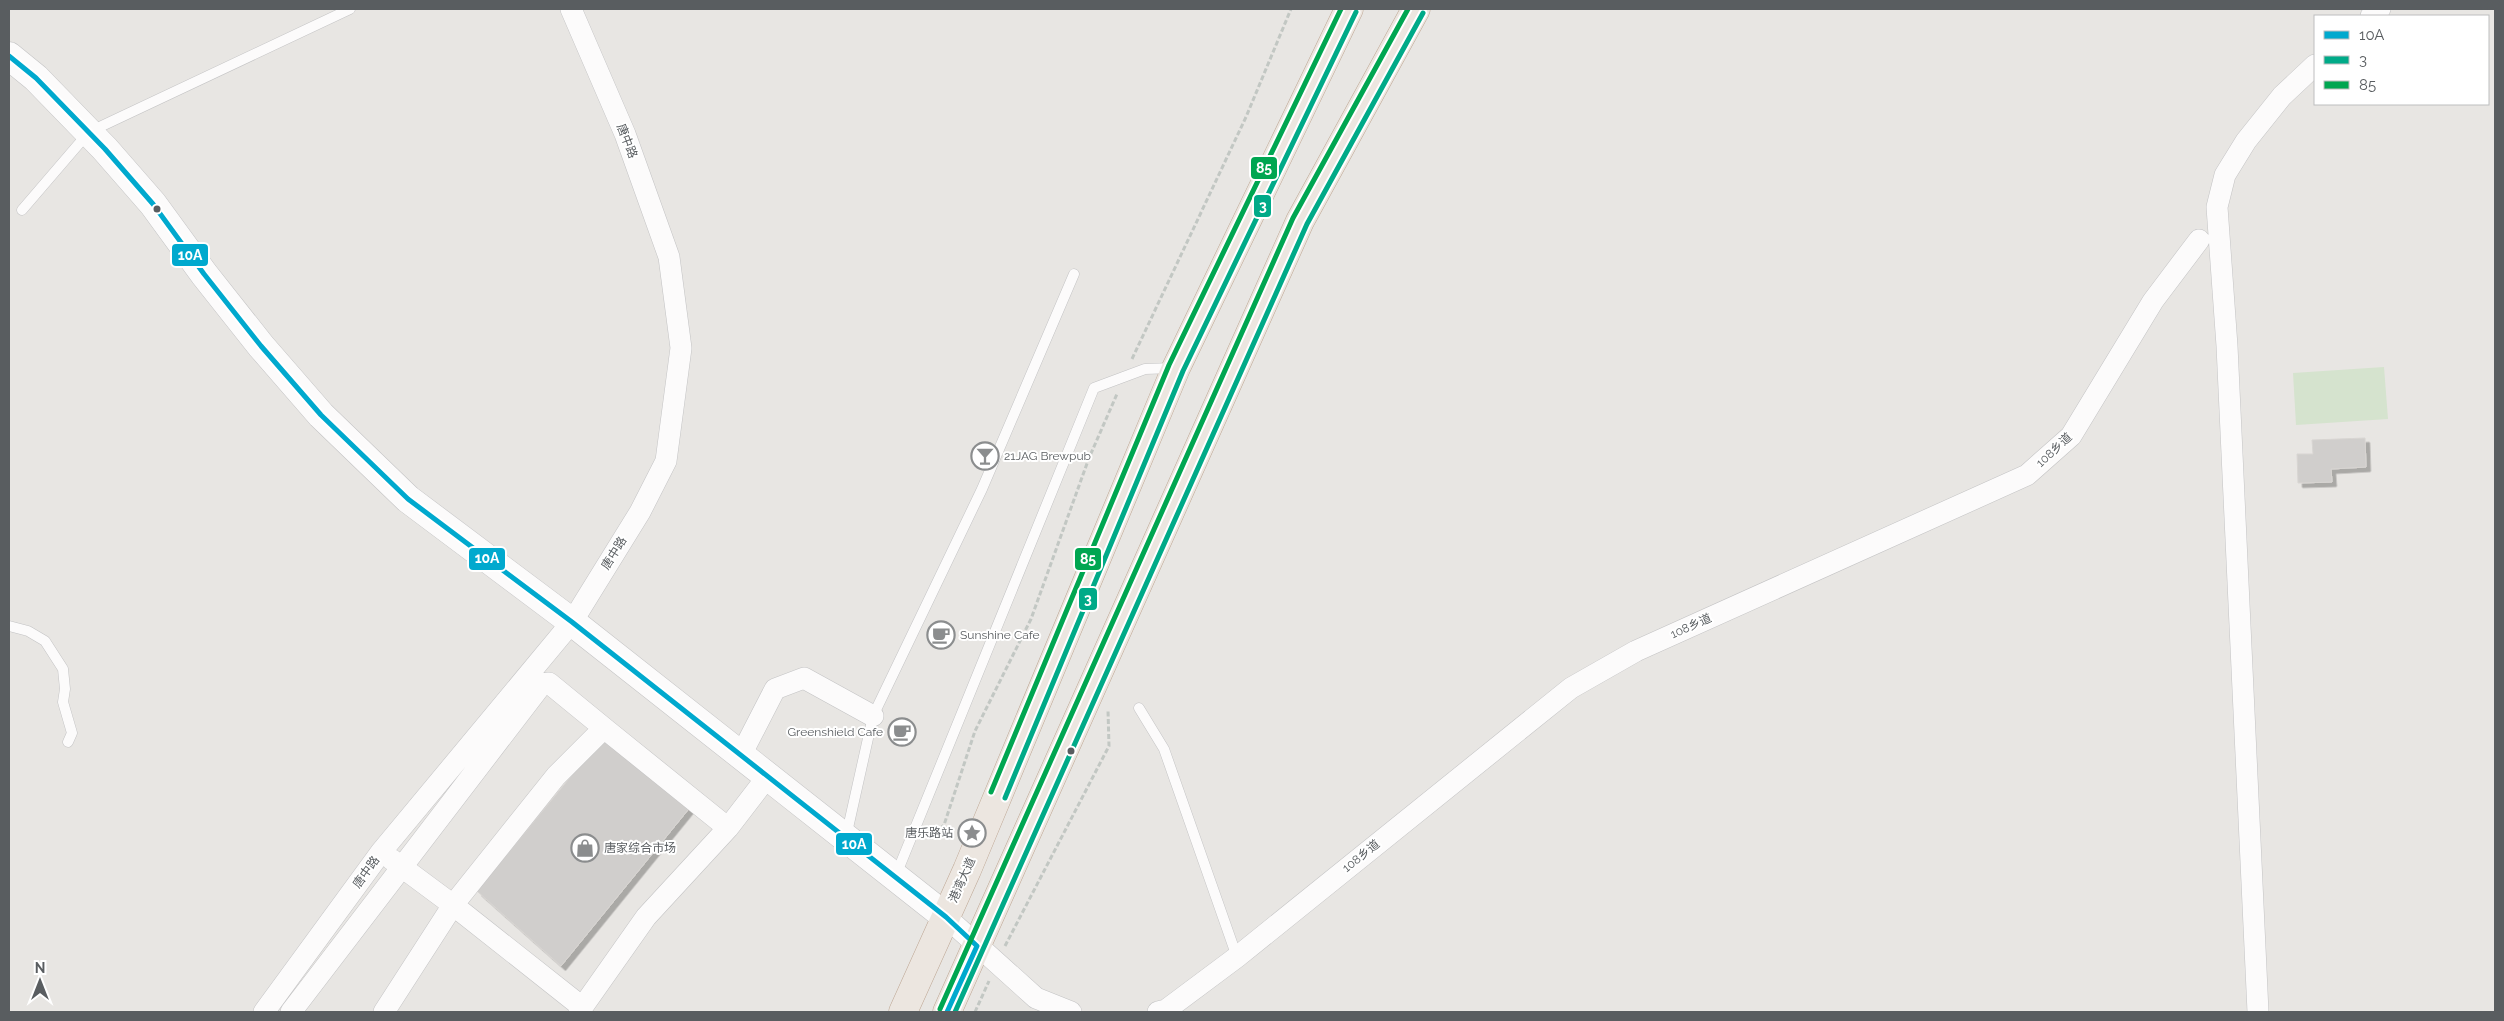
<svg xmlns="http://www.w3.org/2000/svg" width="2504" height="1021" viewBox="0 0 2504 1021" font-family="Raleway,'Noto Sans SC',sans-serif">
  <defs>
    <filter id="shadow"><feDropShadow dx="4.5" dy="4.5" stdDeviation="0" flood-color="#0004"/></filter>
  </defs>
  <rect width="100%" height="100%" fill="#e8e6e3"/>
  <path fill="#d5e3ce" d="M 2384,367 L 2388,419 L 2296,425 L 2293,373 Z"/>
  <path fill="#d0cecc" stroke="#d8d5d2" filter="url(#shadow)" d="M 2365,438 L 2366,467 L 2331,469 L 2332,482 L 2298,483 L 2297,454 L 2313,454 L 2312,440 Z
    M 604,736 L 692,805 L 561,966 L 477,891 Z"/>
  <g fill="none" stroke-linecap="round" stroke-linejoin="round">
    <g stroke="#c3c3c4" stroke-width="11">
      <path id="lane" d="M 22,210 L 89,132 L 350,9
        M 9,626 L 28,631 L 45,641 L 63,669 L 65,689 L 63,702 L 72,733 L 68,742
        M 1139,708 L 1164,749 L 1237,957
        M 846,837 L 873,716 L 982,489 L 1074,274
        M 896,875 L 1094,388 L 1145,369 L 1173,368"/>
    </g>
    <g stroke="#c3c3c4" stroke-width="22">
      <path id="street" d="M 2371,16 L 2380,9
        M 741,755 L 775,689 L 804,678 L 873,716
        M 391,859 L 453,905 L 582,1007
        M 946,917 L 1036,998 L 1071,1012
        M 264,1012 L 381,852 L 572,622 L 640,512 L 666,461 L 681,348 L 669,257 L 625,134 L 571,9
        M 291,1012 L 542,684 L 549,683 L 604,728
        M 384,1012 L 453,905 L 556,776 L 604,728 L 728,828
        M 579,1012 L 646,917 L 728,828 L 768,776
        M 1158,1012 L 1166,1010 L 1237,957 L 1571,688 L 1636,651 L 2027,475 L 2071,436 L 2153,301 L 2199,240
        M 2258,1012 L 2227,346 L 2217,207 L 2225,175 L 2246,141 L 2282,96 L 2315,65"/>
    </g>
    <g stroke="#c3c3c4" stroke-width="29">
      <path id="secondary" d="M 9,56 L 36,78 L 105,149 L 153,204 L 204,274 L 261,346 L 321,415 L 408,499 L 572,622 L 946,917"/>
    </g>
    <g stroke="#bda693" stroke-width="29">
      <path id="highway" d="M 903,1012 L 967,870 L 1176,368 L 1349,9
        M 947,1012 L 1300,221 L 1416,9"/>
    </g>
    <path stroke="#c2c7c3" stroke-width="3" stroke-dasharray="5 2.5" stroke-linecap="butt" d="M 1132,359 L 1246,117 L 1291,9
      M 929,839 L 944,825 L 975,731 L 1031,619 L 1089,458 L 1117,394
      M 1005,946 L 1109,746 L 1108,710
      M 975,1012 L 989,981"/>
    <use href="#lane" stroke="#fcfbfb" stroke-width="10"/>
    <use href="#street" stroke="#fcfbfb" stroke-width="21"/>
    <use href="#secondary" stroke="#fcfbfb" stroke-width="28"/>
    <use href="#highway" stroke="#ece6e0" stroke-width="28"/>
    <g stroke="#fff" stroke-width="9">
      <path id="bus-1" d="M 9,56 L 36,78 L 105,149 L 153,204 L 204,274 L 261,346 L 321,415 L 408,499 L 572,622 L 946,917 L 977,946 L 947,1012"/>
    </g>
    <g stroke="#fff" stroke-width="9">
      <path id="bus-2" d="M 1005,798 L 1183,371 L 1356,12
        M 955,1012 L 1307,224 L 1423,13"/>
    </g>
    <g stroke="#fff" stroke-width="9">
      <path id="bus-3" d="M 991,792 L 1169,365 L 1341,9
        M 940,1009 L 1293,218 L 1408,9"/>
    </g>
    <use href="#bus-1" stroke="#00a9ce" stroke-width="5"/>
    <use href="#bus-2" stroke="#0a8" stroke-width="5"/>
    <use href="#bus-3" stroke="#00a651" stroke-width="5"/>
  </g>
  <defs>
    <g id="bar-ring" transform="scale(1.4375)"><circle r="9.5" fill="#fff" stroke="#8b8d8e" stroke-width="1.5"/><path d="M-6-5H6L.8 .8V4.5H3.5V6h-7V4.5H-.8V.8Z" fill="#8b8d8e"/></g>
    <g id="cafe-ring" transform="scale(1.4375)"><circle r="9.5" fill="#fff" stroke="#8b8d8e" stroke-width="1.5"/><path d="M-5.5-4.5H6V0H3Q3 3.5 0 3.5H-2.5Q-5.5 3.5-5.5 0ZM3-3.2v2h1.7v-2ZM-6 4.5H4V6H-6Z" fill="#8b8d8e"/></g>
    <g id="sight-ring" transform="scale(1.4375)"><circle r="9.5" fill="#fff" stroke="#8b8d8e" stroke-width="1.5"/><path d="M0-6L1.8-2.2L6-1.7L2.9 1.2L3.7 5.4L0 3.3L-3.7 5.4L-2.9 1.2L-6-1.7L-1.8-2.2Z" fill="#8b8d8e"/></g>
    <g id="shop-ring" transform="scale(1.4375)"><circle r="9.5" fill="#fff" stroke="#8b8d8e" stroke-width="1.5"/><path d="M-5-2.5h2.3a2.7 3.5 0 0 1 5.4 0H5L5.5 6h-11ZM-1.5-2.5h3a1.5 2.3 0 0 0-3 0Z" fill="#8b8d8e"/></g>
  </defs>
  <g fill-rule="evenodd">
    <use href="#bar-ring" x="985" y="456"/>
    <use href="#cafe-ring" x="941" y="635"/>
    <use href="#cafe-ring" x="902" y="732"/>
    <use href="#sight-ring" x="972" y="833"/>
    <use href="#shop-ring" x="585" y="848"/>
  </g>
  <g fill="#595d60" stroke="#fff" stroke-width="2">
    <circle cx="157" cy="209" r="4.5"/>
    <circle cx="1071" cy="751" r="4.5"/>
  </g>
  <g text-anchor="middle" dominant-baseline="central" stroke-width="4" stroke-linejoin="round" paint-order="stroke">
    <g font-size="12" fill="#595d60" stroke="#fff">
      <text transform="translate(627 141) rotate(69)">唐中路</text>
      <text transform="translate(2054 450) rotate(-43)">108乡道</text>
      <text transform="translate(614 553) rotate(-58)">唐中路</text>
      <text transform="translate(1691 626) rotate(-24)">108乡道</text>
      <text transform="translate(1361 856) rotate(-39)">108乡道</text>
      <text transform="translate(366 872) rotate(-54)">唐中路</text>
      <text transform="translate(962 880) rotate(-66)">港湾大道</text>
    </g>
    <g font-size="12" fill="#595d60" stroke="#fff" text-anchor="start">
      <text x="1004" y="456">21JAG Brewpub</text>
      <text x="960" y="635">Sunshine Cafe</text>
      <text x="883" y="732" text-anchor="end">Greenshield Cafe</text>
      <text x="953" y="833" text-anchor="end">唐乐路站</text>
      <text x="604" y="848">唐家综合市场</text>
    </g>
  </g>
  <g stroke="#fff" stroke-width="2">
    <rect x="1250" y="156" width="28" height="24" rx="5" fill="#00a651"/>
    <rect x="1253" y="194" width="19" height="24" rx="5" fill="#0a8"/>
    <rect x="171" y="243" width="38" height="24" rx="5" fill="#00a9ce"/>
    <rect x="468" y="547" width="38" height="24" rx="5" fill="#00a9ce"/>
    <rect x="1074" y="547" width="28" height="24" rx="5" fill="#00a651"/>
    <rect x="1078" y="587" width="20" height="24" rx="5" fill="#0a8"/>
    <rect x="835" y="832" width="38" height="24" rx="5" fill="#00a9ce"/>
  </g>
  <g font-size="14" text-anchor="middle" font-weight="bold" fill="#fff">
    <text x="1264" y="173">85</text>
    <text x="1263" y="211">3</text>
    <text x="190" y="260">10A</text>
    <text x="487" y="563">10A</text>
    <text x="1088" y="564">85</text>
    <text x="1088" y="604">3</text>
    <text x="854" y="849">10A</text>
  </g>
  <rect width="2504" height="1021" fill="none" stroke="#595d60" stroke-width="20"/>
  <rect x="2314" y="15" width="175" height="90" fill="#ffffff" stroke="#bdbebf"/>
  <rect x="2324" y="31" width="25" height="8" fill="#00a9ce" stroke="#bdbebf"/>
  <text x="2359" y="40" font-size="15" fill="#595d60">10A</text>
  <rect x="2324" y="56" width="25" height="8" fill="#00aa88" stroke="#bdbebf"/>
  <text x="2359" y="65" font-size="15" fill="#595d60">3</text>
  <rect x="2324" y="81" width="25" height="8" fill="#00a651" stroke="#bdbebf"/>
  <text x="2359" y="90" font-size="15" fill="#595d60">85</text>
  <g transform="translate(40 981)" stroke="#ffffff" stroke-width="4" paint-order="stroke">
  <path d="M0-4L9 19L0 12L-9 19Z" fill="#595d60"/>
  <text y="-8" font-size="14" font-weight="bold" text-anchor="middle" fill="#595d60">N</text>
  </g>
</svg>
